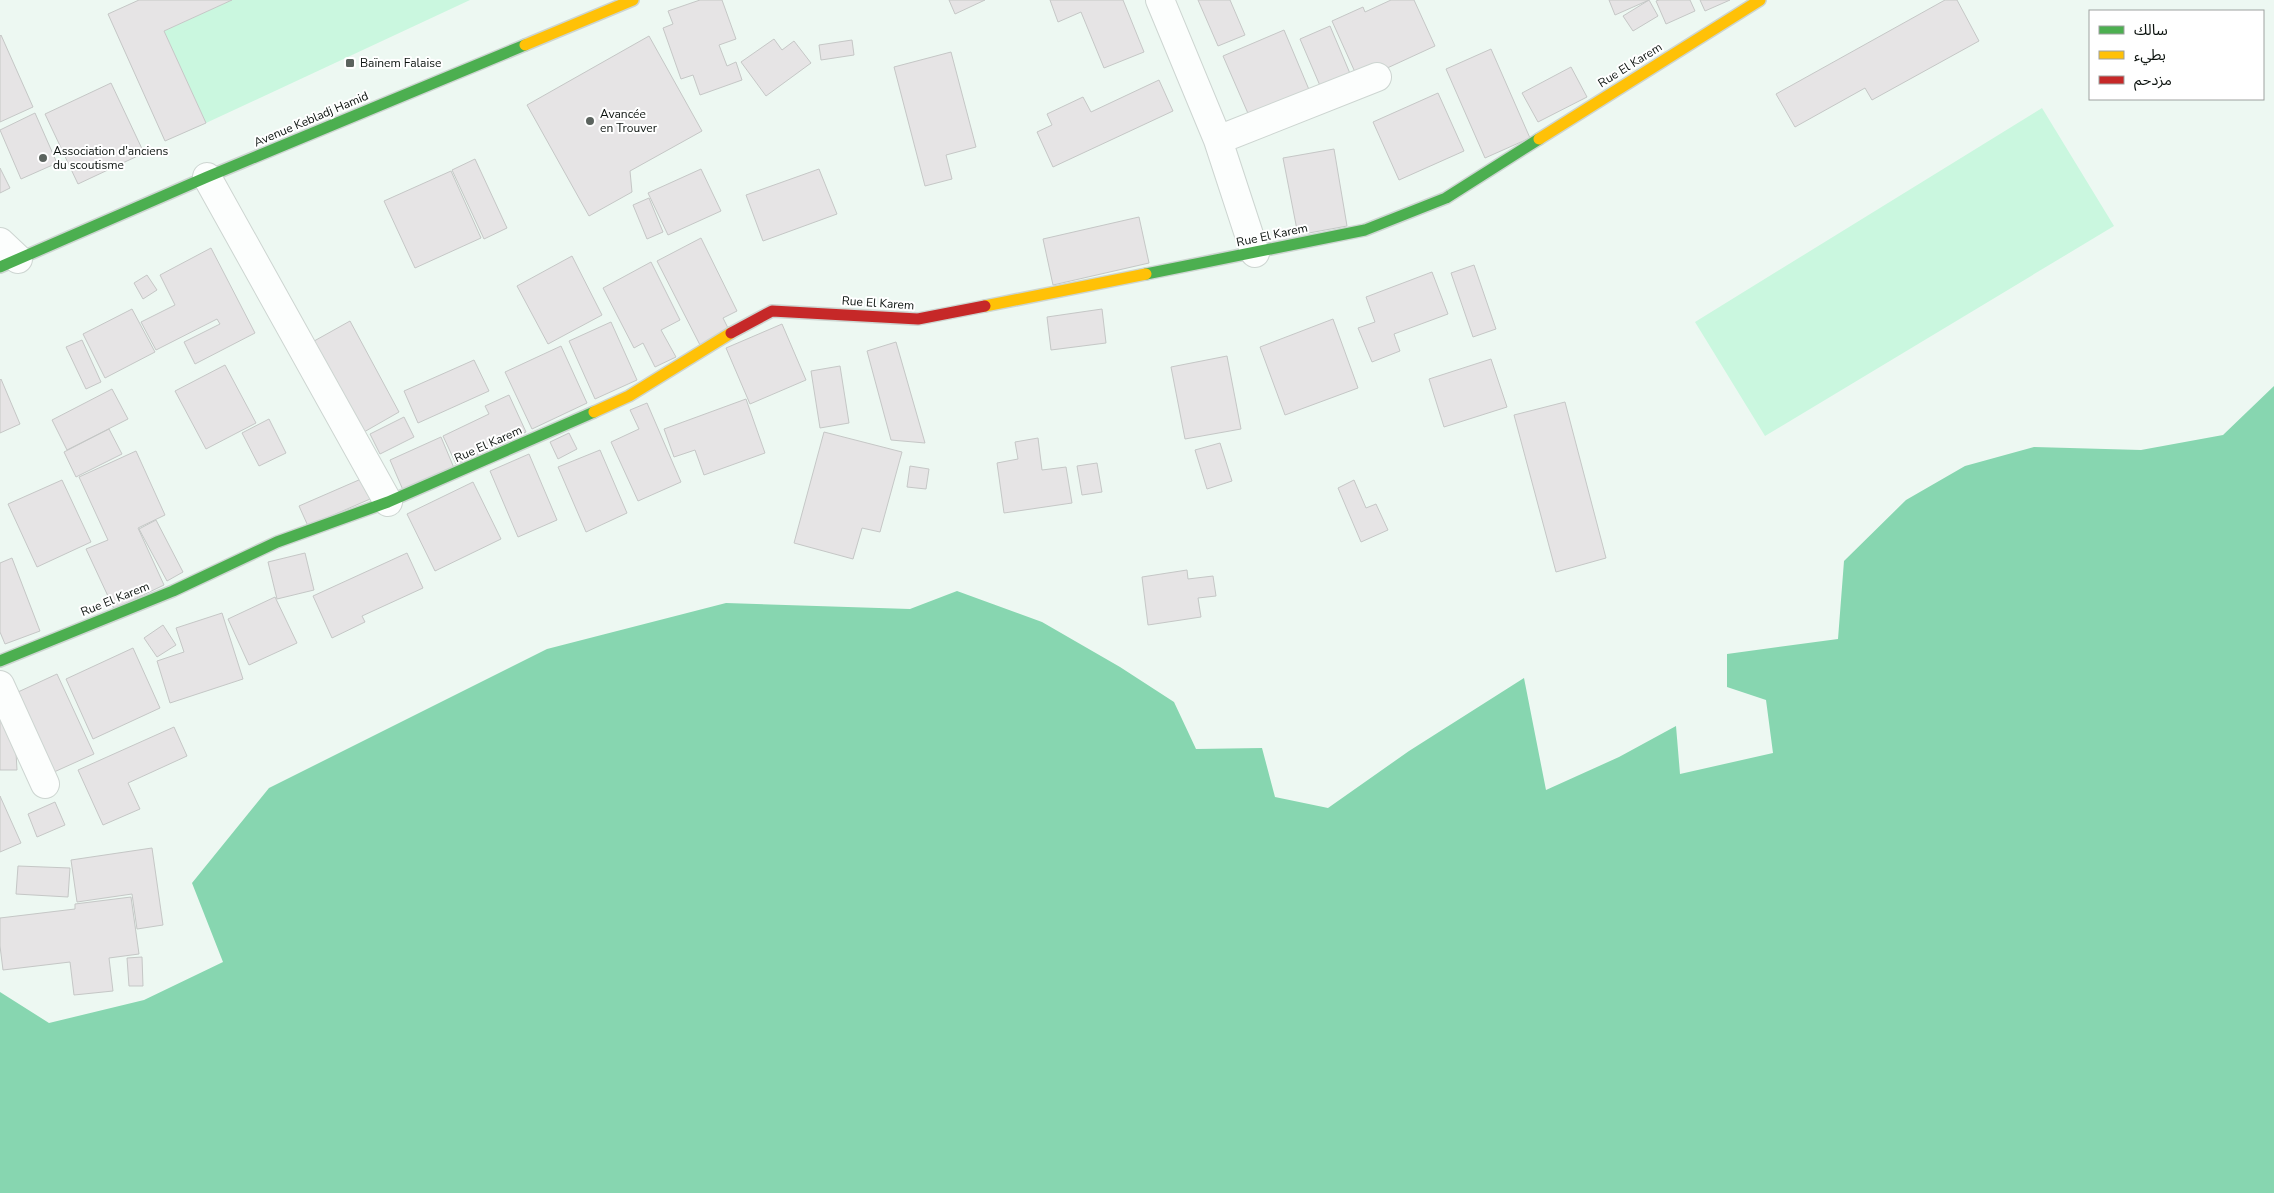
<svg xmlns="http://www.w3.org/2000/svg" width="2274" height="1193" viewBox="0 0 2274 1193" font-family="'Nunito Sans','Noto Sans Arabic',sans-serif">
  <rect width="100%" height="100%" fill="#edf8f2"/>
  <path fill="#caf7df" d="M 232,0 L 470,0 L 206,123 L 164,31 Z
    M 2042,108 L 2114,226 L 1765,436 L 1695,322 Z"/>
  <path fill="#87d6b0" d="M 2274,386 L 2274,1193 L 0,1193 L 0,992 L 49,1023 L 144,1000 L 223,962 L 192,883 L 269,788 L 547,649 L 726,603 L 910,609 L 957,591 L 1042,622 L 1120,667 L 1174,702 L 1196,749 L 1262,748 L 1275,797 L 1328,808 L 1409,751 L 1524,678 L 1546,790 L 1619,757 L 1676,726 L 1680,774 L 1773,753 L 1766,700 L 1727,687 L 1727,654 L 1838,639 L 1844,561 L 1906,500 L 1965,466 L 2034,447 L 2141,450 L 2223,435 Z"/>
  <path fill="#e6e4e5" stroke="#c5c7c6" d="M 139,0 L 232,0 L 164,31 L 206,123 L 165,141 L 108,14 Z
    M 700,0 L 722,0 L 736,39 L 719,45 L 727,66 L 736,62 L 742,80 L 700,95 L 693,75 L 681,79 L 663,28 L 673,24 L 668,11 Z
    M 949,0 L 985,0 L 955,14 Z
    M 1050,0 L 1123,0 L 1144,52 L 1104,68 L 1081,12 L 1058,22 Z
    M 1198,0 L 1230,0 L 1245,35 L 1218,46 Z
    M 1391,0 L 1414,0 L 1435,46 L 1359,81 L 1332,21 L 1363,7 L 1365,12 Z
    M 1609,0 L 1649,0 L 1615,15 Z
    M 1649,0 L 1658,16 L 1633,31 L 1623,16 Z
    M 1659,0 L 1690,0 L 1695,11 L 1666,24 L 1656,1 Z
    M 1700,0 L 1730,0 L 1705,11 Z
    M 1945,0 L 1957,0 L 1979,41 L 1872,100 L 1865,88 L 1795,127 L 1776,94 Z
    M 1330,26 L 1354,83 L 1324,95 L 1300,39 Z
    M 1284,30 L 1310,92 L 1250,118 L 1223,56 Z
    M 1,35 L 33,107 L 0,122 L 0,36 Z
    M 649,36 L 702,131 L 630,171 L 632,192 L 589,216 L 527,105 Z
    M 774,39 L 782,50 L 794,41 L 811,63 L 766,96 L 741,62 Z
    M 852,40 L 854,55 L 821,60 L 819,45 Z
    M 1491,49 L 1530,138 L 1485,158 L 1446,69 Z
    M 951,52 L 976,147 L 946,155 L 952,179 L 925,186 L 894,67 Z
    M 1571,67 L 1587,97 L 1538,122 L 1522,93 Z
    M 1159,80 L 1173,111 L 1053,167 L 1037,132 L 1052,125 L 1047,114 L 1083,97 L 1091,112 Z
    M 111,83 L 144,153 L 78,184 L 45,114 Z
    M 1438,93 L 1464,151 L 1399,180 L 1373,122 Z
    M 35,113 L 57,163 L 21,179 L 0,130 Z
    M 1334,149 L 1347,226 L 1298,235 L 1283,158 Z
    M 475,159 L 507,228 L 484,239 L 452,170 Z
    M 0,168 L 10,188 L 0,193 Z
    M 701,169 L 721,211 L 668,235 L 648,193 Z
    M 819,169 L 837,214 L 763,241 L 746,195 Z
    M 451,171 L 481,238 L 415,268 L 384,201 Z
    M 649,198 L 663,232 L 647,239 L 633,205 Z
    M 1139,217 L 1149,263 L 1053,285 L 1043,239 Z
    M 701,238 L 737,311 L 723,318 L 729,330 L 700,345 L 657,261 Z
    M 211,248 L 255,333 L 195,364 L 184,342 L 220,324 L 217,319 L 156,350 L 141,322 L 175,305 L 160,275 Z
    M 572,256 L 602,315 L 548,344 L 517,286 Z
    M 651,262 L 680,320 L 661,330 L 676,357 L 655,367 L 643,343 L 634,348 L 603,288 Z
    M 1474,265 L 1496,329 L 1473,337 L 1451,273 Z
    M 1432,272 L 1448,314 L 1394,334 L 1400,351 L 1372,362 L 1358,328 L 1375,322 L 1366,297 Z
    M 147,275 L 157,290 L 143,299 L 134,283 Z
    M 132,309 L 155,352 L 105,378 L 83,334 Z
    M 1102,309 L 1106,343 L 1051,350 L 1047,317 Z
    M 1333,319 L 1358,388 L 1285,415 L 1260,347 Z
    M 350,321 L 399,412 L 357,436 L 307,345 Z
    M 611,322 L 637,380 L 595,399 L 569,341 Z
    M 782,324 L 806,380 L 750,404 L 726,348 Z
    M 82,340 L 101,382 L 86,389 L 66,347 Z
    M 896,342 L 925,443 L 891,440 L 867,351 Z
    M 561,346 L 587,403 L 532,429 L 505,372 Z
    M 1227,356 L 1241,429 L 1185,439 L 1171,367 Z
    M 1491,359 L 1507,407 L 1444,427 L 1429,379 Z
    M 474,360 L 489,391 L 418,423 L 404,391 Z
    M 225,365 L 256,423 L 206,449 L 175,391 Z
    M 840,366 L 849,423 L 820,428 L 811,371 Z
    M 1,379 L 20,424 L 0,433 L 0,380 Z
    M 112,389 L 128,419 L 67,450 L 52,420 Z
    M 509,395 L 526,432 L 456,464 L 443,436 L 489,414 L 485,406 Z
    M 746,399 L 765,453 L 704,475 L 695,450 L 674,457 L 664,429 Z
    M 1565,402 L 1606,558 L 1556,572 L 1514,415 Z
    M 647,403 L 681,482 L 638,501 L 611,442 L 639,429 L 630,410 Z
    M 404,417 L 414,437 L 380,454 L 370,434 Z
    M 269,419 L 286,453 L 259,466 L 242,433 Z
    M 109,429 L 122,454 L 76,477 L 64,452 Z
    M 824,432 L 902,452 L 880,532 L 862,528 L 853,559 L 794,543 Z
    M 569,433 L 577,449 L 558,459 L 550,442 Z
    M 441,437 L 454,468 L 403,490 L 390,460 Z
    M 1038,438 L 1042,470 L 1066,467 L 1072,503 L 1004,513 L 997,463 L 1018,459 L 1015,442 Z
    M 1220,443 L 1232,481 L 1207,489 L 1195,450 Z
    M 600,450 L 627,513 L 586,532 L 558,467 Z
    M 136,451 L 165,515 L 138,528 L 164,585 L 114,609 L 86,549 L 108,540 L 79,477 Z
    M 529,454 L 557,520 L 518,537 L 490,471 Z
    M 1097,463 L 1102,492 L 1082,495 L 1077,466 Z
    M 910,466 L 929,469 L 926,489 L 907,487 Z
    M 368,476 L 377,496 L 308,526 L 299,506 Z
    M 62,480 L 91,542 L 37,567 L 8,504 Z
    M 1354,480 L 1366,508 L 1376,504 L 1388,530 L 1361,542 L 1338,488 Z
    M 473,482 L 501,539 L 435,571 L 407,514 Z
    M 156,520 L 183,572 L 167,581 L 139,529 Z
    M 305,553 L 314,590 L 277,599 L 268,562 Z
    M 407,553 L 423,588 L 362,616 L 365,622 L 332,638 L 313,596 Z
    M 12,558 L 40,631 L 5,644 L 0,632 L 0,563 Z
    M 1187,570 L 1188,579 L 1213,576 L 1216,596 L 1198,598 L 1201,617 L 1148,625 L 1142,577 Z
    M 275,597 L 297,643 L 249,665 L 228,619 Z
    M 222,613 L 243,679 L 170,703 L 157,661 L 184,652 L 176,628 Z
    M 163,625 L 176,645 L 157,657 L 144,638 Z
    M 133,648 L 160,708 L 93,739 L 66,679 Z
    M 57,674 L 94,754 L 54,772 L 18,692 Z
    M 14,717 L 17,770 L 0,770 L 0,718 Z
    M 174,727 L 187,756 L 128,783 L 140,809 L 103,825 L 78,770 Z
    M 0,796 L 21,843 L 0,852 Z
    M 55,802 L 65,825 L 37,837 L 28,814 Z
    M 152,848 L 163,925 L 137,929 L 132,894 L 77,902 L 71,860 Z
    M 18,866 L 70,868 L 68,897 L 16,894 Z
    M 131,897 L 139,954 L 109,958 L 113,991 L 74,995 L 70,962 L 3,970 L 0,946 L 0,918 L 75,909 L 75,904 Z
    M 142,957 L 143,986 L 129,986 L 127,958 Z"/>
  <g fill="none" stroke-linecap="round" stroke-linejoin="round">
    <g stroke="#cdd5d1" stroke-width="30">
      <path id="street" d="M 1160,0 L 1218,140 L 1255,253
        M 1218,140 L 1377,77
        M 207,177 L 388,502
        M 0,242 L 18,259
        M 0,685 L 45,784"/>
    </g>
    <g stroke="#cdd5d1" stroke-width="14">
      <path id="fast" d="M 0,267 L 207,177 L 525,45
        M 1146,274 L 1365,230 L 1446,198 L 1539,139
        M 0,661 L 173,591 L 277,542 L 388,502 L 594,412"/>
    </g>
    <g stroke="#cdd5d1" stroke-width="14">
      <path id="slow" d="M 525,45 L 633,0
        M 1539,139 L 1760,0
        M 985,306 L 1146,274
        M 594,412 L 629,396 L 731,333"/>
    </g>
    <g stroke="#cdd5d1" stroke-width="14">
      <path id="jam" d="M 731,333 L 772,311 L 918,319 L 985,306"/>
    </g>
    <use href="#street" stroke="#fcfefd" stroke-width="28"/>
    <use href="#fast" stroke="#4caf50" stroke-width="11"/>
    <use href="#slow" stroke="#ffc107" stroke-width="11"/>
    <use href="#jam" stroke="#c62828" stroke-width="11"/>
  </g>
  <g fill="#5b635e" stroke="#fff" stroke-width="2">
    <rect x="345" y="58" width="10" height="10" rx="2.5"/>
    <circle cx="590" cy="121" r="5"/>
    <circle cx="43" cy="158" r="5"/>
  </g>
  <g text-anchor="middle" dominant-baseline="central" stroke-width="4" stroke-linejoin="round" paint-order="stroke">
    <g font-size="12" fill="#0c130f" stroke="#fff" text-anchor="start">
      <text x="360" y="63">Baïnem Falaise</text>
      <text x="600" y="114">Avancée<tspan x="600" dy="14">en Trouver</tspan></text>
      <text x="53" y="151">Association d'anciens<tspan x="53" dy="14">du scoutisme</tspan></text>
    </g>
    <g font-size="12" fill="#0c130f" stroke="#fff">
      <text transform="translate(1630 65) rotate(-32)">Rue El Karem</text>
      <text transform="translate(311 119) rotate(-23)">Avenue Kebladj Hamid</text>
      <text transform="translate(1272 235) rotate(-12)">Rue El Karem</text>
      <text transform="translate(878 303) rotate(4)">Rue El Karem</text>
      <text transform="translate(488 444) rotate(-24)">Rue El Karem</text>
      <text transform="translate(115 599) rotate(-22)">Rue El Karem</text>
    </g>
  </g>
  <rect x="2089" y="10" width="175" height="90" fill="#ffffff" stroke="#9ea19f"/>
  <rect x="2099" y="26" width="25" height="8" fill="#4caf50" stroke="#9ea19f"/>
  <text x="2134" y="35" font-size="15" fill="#0c130f">سالك</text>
  <rect x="2099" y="51" width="25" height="8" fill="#ffc107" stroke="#9ea19f"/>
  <text x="2134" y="60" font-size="15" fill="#0c130f">بطيء</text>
  <rect x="2099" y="76" width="25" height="8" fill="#c62828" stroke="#9ea19f"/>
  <text x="2134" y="85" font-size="15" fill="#0c130f">مزدحم</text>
</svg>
